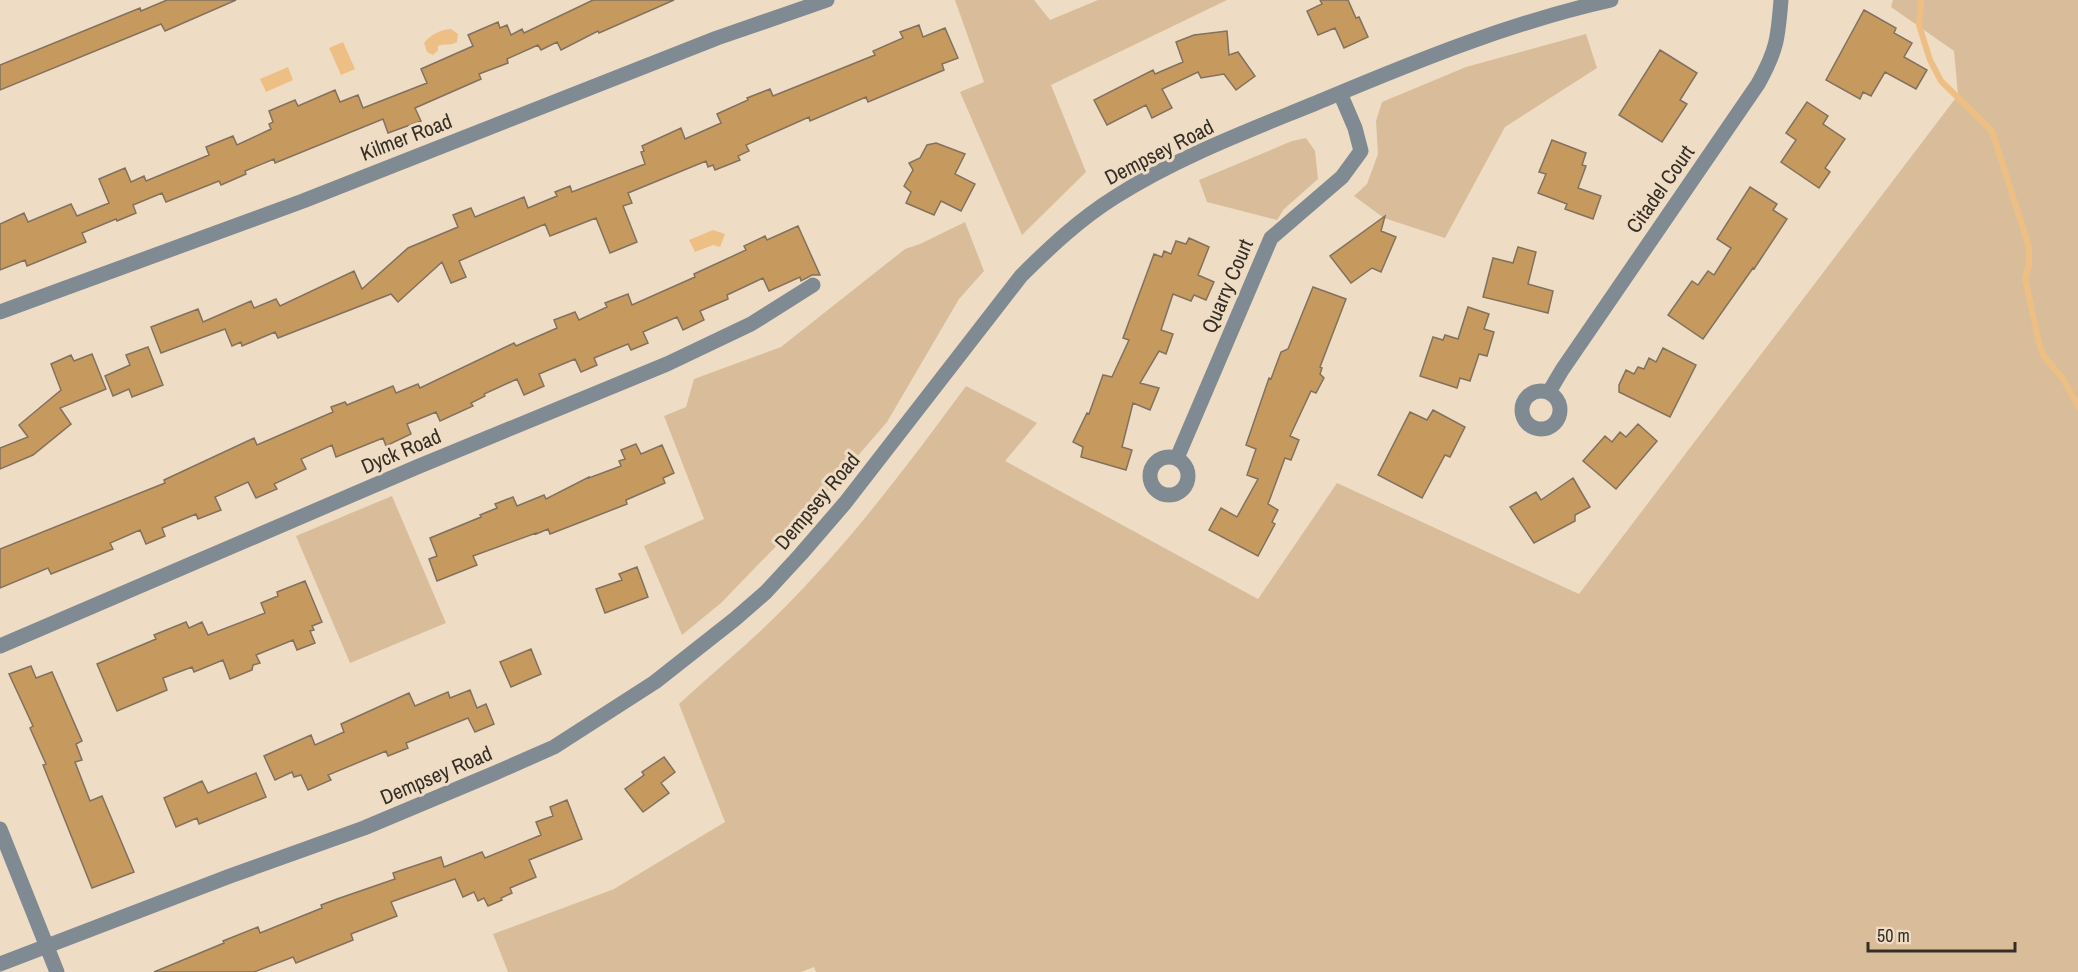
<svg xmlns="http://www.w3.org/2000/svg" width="2078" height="972" viewBox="0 0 2078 972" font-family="'Archivo Narrow',sans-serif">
  <rect width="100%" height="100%" fill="#efdcc5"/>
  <path fill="#d9bd9a" d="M 955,0 L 1034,0 L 1050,20 L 1098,0 L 1227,0 L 1051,85 L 1086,172 L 1022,235 L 960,92 L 984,82 Z
    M 1893,0 L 2078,0 L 2078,972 L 816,972 L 814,967 L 801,972 L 508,972 L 493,934 L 614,889 L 725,822 L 679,704 C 711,674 746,646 777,615 C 848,545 908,465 966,386 L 1037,423 L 1005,461 L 1258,599 L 1337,483 L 1579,594 L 1958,95 L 1954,51 L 1891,7 Z
    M 1586,34 L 1597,68 L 1505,127 L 1445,238 L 1384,218 L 1354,196 L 1367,184 L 1378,154 L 1376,121 L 1382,102 L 1466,67 Z
    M 1306,138 L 1315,151 L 1318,179 L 1284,209 L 1277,220 L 1207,202 L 1199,180 L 1292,141 Z
    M 965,222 L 984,271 L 959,299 L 887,422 L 812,509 L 721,603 L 682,635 L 644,546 L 704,519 L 664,416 L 686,407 L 694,379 L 781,347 L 905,249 L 920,244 Z
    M 392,496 L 446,623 L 350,663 L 296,536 Z"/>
  <path fill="#eebf84" d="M 451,29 L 458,34 L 457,42 C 450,46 445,43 438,46 L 438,50 L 433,55 L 427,52 L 424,43 C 431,34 440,30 451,29 Z
    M 343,42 L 355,69 L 341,75 L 329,48 Z
    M 288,67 L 293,80 L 266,92 L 260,79 Z
    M 713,230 L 725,234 L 720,247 L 713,245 L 695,252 L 689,240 Z"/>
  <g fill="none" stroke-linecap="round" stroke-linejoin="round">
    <path stroke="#eebf84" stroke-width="6" d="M 1921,1 L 1919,25 L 1930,60 L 1941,81 L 1992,131 L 2029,247 L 2029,265 L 2025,278 L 2039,343 L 2043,355 L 2063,379 L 2078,406"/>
  </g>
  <path fill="#c6995f" stroke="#82715d" stroke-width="1.5" d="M 167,0 L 236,0 L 165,31 L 161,24 L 0,90 L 0,65 L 140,8 L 141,11 Z
    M 593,0 L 674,0 L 599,33 L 598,31 L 561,50 L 557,42 L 541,50 L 538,45 L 507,59 L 508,63 L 479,74 L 481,79 L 415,108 L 421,121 L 388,133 L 383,119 L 275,163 L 274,159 L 245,171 L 246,174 L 221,185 L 219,181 L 166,202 L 162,193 L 133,205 L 136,213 L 117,221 L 116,219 L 82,233 L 86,242 L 27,266 L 25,260 L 0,270 L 0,224 L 24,213 L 28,222 L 71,204 L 77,216 L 109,203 L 99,179 L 125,168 L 131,182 L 144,176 L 146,181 L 209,155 L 206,147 L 233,136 L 237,145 L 271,129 L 269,124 L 273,122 L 269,111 L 295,100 L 298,106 L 335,90 L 340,102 L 358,95 L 363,108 L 427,83 L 421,69 L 473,46 L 468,35 L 498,22 L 500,28 L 507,25 L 511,35 L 522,29 L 524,33 Z
    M 1320,0 L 1348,0 L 1356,18 L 1359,17 L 1368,37 L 1344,48 L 1335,28 L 1318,35 L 1307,11 L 1322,4 Z
    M 1864,10 L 1896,28 L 1894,33 L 1912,43 L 1904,57 L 1927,70 L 1916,89 L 1885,72 L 1871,96 L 1863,92 L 1860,99 L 1826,80 Z
    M 919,25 L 923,37 L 945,28 L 958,58 L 942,64 L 944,70 L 868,102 L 866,97 L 810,121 L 809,117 L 746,145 L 749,151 L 738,156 L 740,160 L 715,170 L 713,165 L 708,167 L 706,161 L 628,193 L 632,203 L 623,206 L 637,242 L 610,253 L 596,218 L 550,236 L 545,224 L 459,261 L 466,277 L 451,283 L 442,262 L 398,302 L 391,294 L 278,338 L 275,332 L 242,346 L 241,342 L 232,346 L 225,329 L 161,353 L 151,327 L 198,309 L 203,322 L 251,301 L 254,308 L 276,299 L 280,306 L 354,271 L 362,289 L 408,248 L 458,227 L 453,215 L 471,208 L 475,217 L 524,197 L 528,208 L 557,196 L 555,192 L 570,186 L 572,192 L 645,164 L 641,152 L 644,151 L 642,146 L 681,128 L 685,139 L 721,123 L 717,114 L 748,100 L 747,98 L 770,89 L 773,96 L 875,55 L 873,51 L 903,38 L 900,32 Z
    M 1227,31 L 1229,55 L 1238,52 L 1255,76 L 1236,90 L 1224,74 L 1201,78 L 1198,72 L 1162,89 L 1172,108 L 1152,118 L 1146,105 L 1107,125 L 1094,100 L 1153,70 L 1155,74 L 1183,62 L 1176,42 L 1194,35 Z
    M 1660,50 L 1697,73 L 1680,100 L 1687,104 L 1662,142 L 1619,115 Z
    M 1807,102 L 1828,116 L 1823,124 L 1845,139 L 1825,168 L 1830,172 L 1819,188 L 1781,162 L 1796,140 L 1786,133 Z
    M 1552,140 L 1586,153 L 1582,165 L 1586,166 L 1578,188 L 1601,196 L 1593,219 L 1565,209 L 1567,204 L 1538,193 L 1546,174 L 1539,172 Z
    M 936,143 L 965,154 L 955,174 L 975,184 L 961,211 L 941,201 L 934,215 L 906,203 L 911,192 L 904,186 L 913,170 L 909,163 L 920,158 L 927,145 Z
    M 1750,187 L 1777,204 L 1773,210 L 1787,219 L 1754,269 L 1753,268 L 1703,339 L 1668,315 L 1692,281 L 1698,285 L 1708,271 L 1714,275 L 1731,248 L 1717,239 Z
    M 1385,216 L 1381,231 L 1396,237 L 1381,272 L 1372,268 L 1351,283 L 1330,256 Z
    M 798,226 L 820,275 L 812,275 L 801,281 L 800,277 L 769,291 L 763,278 L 727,295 L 728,299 L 700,311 L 704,320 L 683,330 L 677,317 L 643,332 L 648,343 L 631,350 L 628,344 L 594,358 L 597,365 L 581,372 L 575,359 L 539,374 L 544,386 L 524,395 L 517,379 L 484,394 L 485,396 L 471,403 L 473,406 L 440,421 L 436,412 L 407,424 L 411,434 L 386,446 L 383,438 L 336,457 L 332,445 L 301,459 L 306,469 L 274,484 L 277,489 L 256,498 L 248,482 L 215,497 L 221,510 L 198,519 L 196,514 L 162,528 L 165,536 L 146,544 L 140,530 L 110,543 L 113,549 L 51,574 L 48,568 L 0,588 L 0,549 L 165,483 L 164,480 L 254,438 L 257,445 L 333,412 L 331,407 L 345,402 L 347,405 L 393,386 L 396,393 L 418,384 L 420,388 L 514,343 L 516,346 L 557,328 L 554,320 L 575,312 L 579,320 L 607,307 L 605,303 L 628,294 L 632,305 L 695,277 L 694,274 L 746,250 L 744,246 L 765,236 L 767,240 Z
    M 1189,238 L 1209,247 L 1198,275 L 1214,282 L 1206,300 L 1194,295 L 1191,301 L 1173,294 L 1161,330 L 1173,334 L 1166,354 L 1159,351 L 1140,383 L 1159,388 L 1150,410 L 1133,403 L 1122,447 L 1132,450 L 1126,470 L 1081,457 L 1083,447 L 1073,442 L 1087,413 L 1089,414 L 1103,375 L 1112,377 L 1129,340 L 1123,338 L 1154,254 L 1162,257 L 1164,251 L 1171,254 L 1176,241 L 1186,244 Z
    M 1518,247 L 1536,252 L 1528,284 L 1553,291 L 1548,313 L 1483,297 L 1493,258 L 1513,263 Z
    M 1313,287 L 1346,299 L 1320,367 L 1322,368 L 1320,374 L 1324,378 L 1316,393 L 1311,391 L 1290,436 L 1299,440 L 1291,460 L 1285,458 L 1268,504 L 1278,510 L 1272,522 L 1275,524 L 1258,556 L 1209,530 L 1221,508 L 1237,517 L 1258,479 L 1247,475 L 1256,449 L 1246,445 L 1269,378 L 1271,379 L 1281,352 L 1288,349 Z
    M 1468,307 L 1489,314 L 1484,329 L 1494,332 L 1487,356 L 1479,354 L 1470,381 L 1460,378 L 1457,388 L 1420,376 L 1433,337 L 1443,340 L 1445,335 L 1458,339 Z
    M 148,347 L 163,385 L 132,397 L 129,389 L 113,396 L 105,376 L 130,365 L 126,355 Z
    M 1663,348 L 1696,365 L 1670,417 L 1619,392 L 1619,385 L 1626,370 L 1634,374 L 1638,367 L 1644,369 L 1649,358 L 1656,362 Z
    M 92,354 L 106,389 L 60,408 L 71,424 L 33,455 L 0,469 L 0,448 L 28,437 L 19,425 L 61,390 L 51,364 L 71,355 L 74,361 Z
    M 1433,410 L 1465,427 L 1450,457 L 1445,455 L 1422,498 L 1378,475 L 1410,412 L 1427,420 Z
    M 1638,424 L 1657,441 L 1616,489 L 1583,461 L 1605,436 L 1612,442 L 1620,432 L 1626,437 Z
    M 636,444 L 641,454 L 662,445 L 674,473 L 663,478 L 665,483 L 626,500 L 627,504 L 581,522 L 550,534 L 548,529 L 536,534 L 536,533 L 473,556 L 477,565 L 437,581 L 429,559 L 437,556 L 430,538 L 481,517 L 480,515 L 497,508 L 495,504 L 513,497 L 517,506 L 544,495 L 546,499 L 589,477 L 589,478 L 621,466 L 619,461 L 625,459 L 621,450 Z
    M 1573,478 L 1590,507 L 1575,515 L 1575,521 L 1534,543 L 1510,507 L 1536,492 L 1541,500 Z
    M 637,567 L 648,597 L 605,613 L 596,589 L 622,580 L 619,574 Z
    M 305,581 L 322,622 L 312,626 L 314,630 L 310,631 L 315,643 L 297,650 L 293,640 L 256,655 L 260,663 L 253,665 L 252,670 L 230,679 L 223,660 L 194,672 L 192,667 L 163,678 L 167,690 L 117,711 L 97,664 L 156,639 L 154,635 L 186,622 L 189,628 L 202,622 L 208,635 L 265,613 L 261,603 L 278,596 L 277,592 Z
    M 531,649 L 541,674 L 511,687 L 500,662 Z
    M 31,666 L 36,678 L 52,672 L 82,741 L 76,744 L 82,760 L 75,762 L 90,801 L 102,796 L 134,872 L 92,888 L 43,765 L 46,764 L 30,728 L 33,726 L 9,674 Z
    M 470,690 L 477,708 L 486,704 L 494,724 L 475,732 L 468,718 L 406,743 L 408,748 L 388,756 L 386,751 L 328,775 L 331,780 L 308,790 L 301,775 L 294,777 L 292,772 L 275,780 L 264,756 L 311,735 L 315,745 L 344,732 L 341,724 L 409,693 L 415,706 L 448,692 L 450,698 Z
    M 664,757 L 675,772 L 661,783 L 669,793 L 643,812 L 625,789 L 644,775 L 642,772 Z
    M 256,773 L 266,797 L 199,824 L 197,818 L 176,827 L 164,798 L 202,781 L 208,793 Z
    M 567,800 L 582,839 L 529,860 L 536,877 L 510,888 L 512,893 L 501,898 L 502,900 L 488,906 L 484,898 L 478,901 L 474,892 L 463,897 L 455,879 L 391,902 L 397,916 L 351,934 L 353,940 L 296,963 L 293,957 L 254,972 L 154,972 L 224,943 L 223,941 L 258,927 L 260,933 L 322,908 L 321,905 L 337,899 L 395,879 L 393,873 L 441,857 L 444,867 L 482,852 L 485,858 L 541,835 L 536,822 L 553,816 L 550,807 Z"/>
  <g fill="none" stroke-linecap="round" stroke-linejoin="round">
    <path stroke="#808a92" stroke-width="15" d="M 0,312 L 303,201 L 717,38 L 827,0
      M1522 410a19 19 0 1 1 38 0a19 19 0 1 1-38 0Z
      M 1549,392 L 1562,370 L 1758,84 C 1777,50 1778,38 1781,0
      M1150 476a19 19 0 1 1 38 0a19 19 0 1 1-38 0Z
      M 1177,458 L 1271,238 L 1342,177 L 1361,151 L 1355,128 L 1340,93
      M 0,646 L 417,467 L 667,364 L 751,324 L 813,285
      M 0,829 L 57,972
      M 0,964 L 230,876 L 364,828 L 495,773 L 554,747 L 655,682 L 735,619 L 766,592 L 801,554 L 845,503 L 1021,276 C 1050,247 1080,219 1115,197 C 1181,155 1256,128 1328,98 C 1421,59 1513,22 1611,0"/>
  </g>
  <g text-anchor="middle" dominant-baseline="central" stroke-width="6" stroke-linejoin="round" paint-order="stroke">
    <g font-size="21" fill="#352e25" stroke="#efdcc5">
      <text transform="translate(406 137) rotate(-21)">Kilmer Road</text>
      <text transform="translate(1159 152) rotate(-27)">Dempsey Road</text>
      <text transform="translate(1660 189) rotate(-55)">Citadel Court</text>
      <text transform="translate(1227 286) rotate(-67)">Quarry Court</text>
      <text transform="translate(401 451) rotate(-23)">Dyck Road</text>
      <text transform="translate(817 501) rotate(-50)">Dempsey Road</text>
      <text transform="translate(436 775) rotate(-23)">Dempsey Road</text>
    </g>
  </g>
  <path d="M1868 942v9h147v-9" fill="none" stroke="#352e25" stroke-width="3"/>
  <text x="1877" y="942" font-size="18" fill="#352e25" stroke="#efdcc5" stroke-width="4.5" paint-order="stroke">50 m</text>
</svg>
